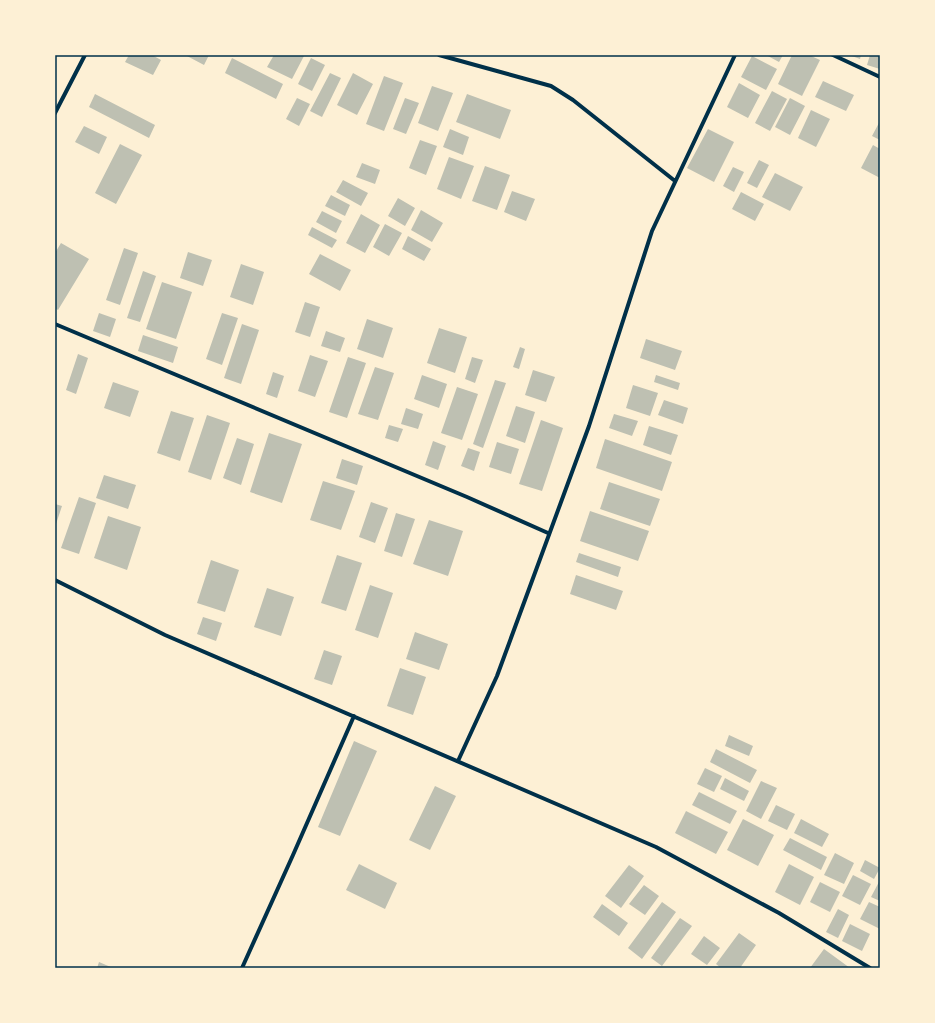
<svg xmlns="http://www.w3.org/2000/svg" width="935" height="1023" viewBox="0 0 935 1023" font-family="Arial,sans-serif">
  <rect width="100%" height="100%" fill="#fdf0d5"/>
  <path fill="#bec0b2" d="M 129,55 L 152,55 L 161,60 L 153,75 L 125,62 Z
    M 188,55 L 209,55 L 204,65 L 187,56 Z
    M 274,55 L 304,56 L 292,79 L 267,67 Z
    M 766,55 L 783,55 L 779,62 Z
    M 792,55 L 809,55 L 820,60 L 802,96 L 778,84 Z
    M 849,55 L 861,55 L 860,59 Z
    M 870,55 L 880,55 L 880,69 L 867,65 Z
    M 752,56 L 777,69 L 766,90 L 741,77 Z
    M 232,58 L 283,84 L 276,99 L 225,73 Z
    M 311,58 L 325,65 L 312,91 L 298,84 Z
    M 330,73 L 341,78 L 322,117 L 310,111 Z
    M 353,73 L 373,84 L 357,115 L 337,105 Z
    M 384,76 L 403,83 L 384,131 L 366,124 Z
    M 823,81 L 854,95 L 846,111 L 815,97 Z
    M 739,83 L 760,95 L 748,118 L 727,107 Z
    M 432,86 L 453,93 L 438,131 L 418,123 Z
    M 772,91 L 787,99 L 770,131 L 755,123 Z
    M 95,94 L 155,125 L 149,138 L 89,107 Z
    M 467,94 L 511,110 L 500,139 L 456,122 Z
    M 297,98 L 310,104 L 299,126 L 286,119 Z
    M 405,98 L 419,103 L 406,134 L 393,129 Z
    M 790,98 L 805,106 L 790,135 L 775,127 Z
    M 811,110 L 830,119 L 816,147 L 798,138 Z
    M 880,121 L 880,140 L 872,136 Z
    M 84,126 L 107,137 L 99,154 L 75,142 Z
    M 450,129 L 469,137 L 463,155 L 443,147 Z
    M 708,129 L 734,142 L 714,182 L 687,168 Z
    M 420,140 L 437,146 L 426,175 L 409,168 Z
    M 120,144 L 142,155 L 116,204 L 95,193 Z
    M 873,145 L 880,149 L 880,178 L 861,168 Z
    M 449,157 L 474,166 L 461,199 L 437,189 Z
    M 759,160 L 769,165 L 757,188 L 747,183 Z
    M 362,163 L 380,170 L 375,184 L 356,177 Z
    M 485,166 L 510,175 L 497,210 L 472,201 Z
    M 733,167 L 744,172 L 734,192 L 723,186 Z
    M 775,173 L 803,187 L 790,211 L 762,197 Z
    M 343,180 L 368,193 L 361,206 L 336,192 Z
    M 512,191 L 535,199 L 526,221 L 504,212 Z
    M 741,192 L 764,204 L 755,221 L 732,209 Z
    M 331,195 L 350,205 L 345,216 L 325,206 Z
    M 398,198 L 415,208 L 405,226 L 388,216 Z
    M 421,210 L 443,223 L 432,242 L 411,230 Z
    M 322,211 L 342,221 L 336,233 L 316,222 Z
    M 361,214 L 380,225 L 365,253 L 346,243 Z
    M 385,224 L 402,233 L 389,256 L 373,247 Z
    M 312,227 L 337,240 L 332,248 L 308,235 Z
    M 408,236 L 431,249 L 424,261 L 402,249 Z
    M 61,243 L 89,259 L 58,310 L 55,308 L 55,253 Z
    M 124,248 L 138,253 L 120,305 L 106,300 Z
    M 188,252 L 212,260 L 203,286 L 180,278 Z
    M 320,254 L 351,270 L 340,291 L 309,274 Z
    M 241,264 L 264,272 L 253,305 L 230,297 Z
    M 143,271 L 156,276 L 140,322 L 127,318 Z
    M 162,282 L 192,292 L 176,339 L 146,329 Z
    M 305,302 L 320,307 L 310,337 L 295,332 Z
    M 99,313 L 116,319 L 110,337 L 93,331 Z
    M 222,313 L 238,318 L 222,365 L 206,359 Z
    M 367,319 L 393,328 L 383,358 L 357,349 Z
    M 242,324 L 259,330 L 241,384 L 224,378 Z
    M 439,328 L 467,337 L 455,373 L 427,363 Z
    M 326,331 L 345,338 L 340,352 L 321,346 Z
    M 143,335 L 178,347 L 173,363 L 138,351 Z
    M 646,339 L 682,351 L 675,370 L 640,358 Z
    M 520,347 L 525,349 L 519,369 L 513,367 Z
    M 78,354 L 88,358 L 76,394 L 66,390 Z
    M 310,355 L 328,361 L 315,397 L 298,391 Z
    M 348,357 L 366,363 L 347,418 L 329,412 Z
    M 472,357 L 483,360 L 475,383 L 465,379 Z
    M 375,367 L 394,373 L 378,420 L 358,414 Z
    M 533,370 L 555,377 L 546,402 L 525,395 Z
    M 273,372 L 284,376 L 277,398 L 266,394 Z
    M 422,375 L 447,384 L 439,408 L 414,399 Z
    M 656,375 L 680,383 L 678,390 L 654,382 Z
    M 495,380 L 506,383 L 483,448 L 473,444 Z
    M 113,382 L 139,391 L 130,417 L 104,408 Z
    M 633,385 L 658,393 L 650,416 L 626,408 Z
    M 457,387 L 478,394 L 462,440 L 441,433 Z
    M 664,400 L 688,408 L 683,424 L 658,415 Z
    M 516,406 L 535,412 L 525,443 L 506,436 Z
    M 406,408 L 423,414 L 418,429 L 401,424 Z
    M 171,411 L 194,418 L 180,461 L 157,453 Z
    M 614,414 L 638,421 L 632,436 L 609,428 Z
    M 207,415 L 230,423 L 211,480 L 188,472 Z
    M 541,420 L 563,428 L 542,491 L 519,484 Z
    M 389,425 L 403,429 L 398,442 L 385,438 Z
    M 649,426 L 678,435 L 671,455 L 643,445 Z
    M 269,433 L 302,444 L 282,503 L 250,492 Z
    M 237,438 L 254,444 L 241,485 L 223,478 Z
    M 605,439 L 672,462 L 662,491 L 596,468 Z
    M 433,441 L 446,446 L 438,470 L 425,465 Z
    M 497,442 L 519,449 L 511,474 L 489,467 Z
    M 468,448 L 480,452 L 474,471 L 461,466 Z
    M 342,459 L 363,466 L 357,485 L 336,478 Z
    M 104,475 L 136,485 L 128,509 L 96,498 Z
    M 323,481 L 355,491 L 341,530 L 310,520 Z
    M 609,482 L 660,499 L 650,526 L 600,509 Z
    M 79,497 L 96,503 L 79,554 L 61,548 Z
    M 371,502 L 388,508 L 375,543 L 359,537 Z
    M 55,504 L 62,506 L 55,527 Z
    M 590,511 L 649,531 L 638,561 L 580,541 Z
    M 396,513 L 415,519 L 402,557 L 384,551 Z
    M 108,516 L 141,527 L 127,570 L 94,558 Z
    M 429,520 L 463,531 L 448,576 L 413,564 Z
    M 579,553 L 621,567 L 618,577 L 576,562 Z
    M 337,555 L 362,563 L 346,611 L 321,603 Z
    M 211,560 L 239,570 L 225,612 L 197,603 Z
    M 576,575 L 623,591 L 616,610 L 570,594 Z
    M 370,585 L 393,593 L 378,638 L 355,630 Z
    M 267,588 L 294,597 L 281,636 L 254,627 Z
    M 203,617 L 222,623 L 216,641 L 197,634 Z
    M 415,632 L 448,644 L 439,670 L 406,659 Z
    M 324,650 L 342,656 L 332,685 L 314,679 Z
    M 400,668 L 426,677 L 413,715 L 387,706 Z
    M 729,735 L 753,746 L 749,756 L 725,746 Z
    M 354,741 L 377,751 L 340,836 L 318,827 Z
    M 716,749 L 757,770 L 750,783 L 710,762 Z
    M 705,768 L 722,776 L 714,792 L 697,784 Z
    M 725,778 L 749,791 L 744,801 L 720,789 Z
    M 761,781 L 777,788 L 761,819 L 746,811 Z
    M 435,786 L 456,796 L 430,850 L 409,840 Z
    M 699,792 L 737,811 L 730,824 L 692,805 Z
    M 776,805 L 795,814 L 787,830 L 768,821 Z
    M 686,811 L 728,832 L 716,854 L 675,833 Z
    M 743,819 L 774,835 L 758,866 L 727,850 Z
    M 801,819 L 829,834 L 822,847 L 794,833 Z
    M 790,838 L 827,857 L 821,870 L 783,850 Z
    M 835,853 L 854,863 L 844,884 L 824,875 Z
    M 865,860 L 880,868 L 874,879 L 860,871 Z
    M 359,864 L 397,883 L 385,909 L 346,890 Z
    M 789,864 L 814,877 L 800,905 L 775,892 Z
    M 629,865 L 644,876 L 621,908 L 605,896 Z
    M 853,875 L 871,884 L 860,905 L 842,896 Z
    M 880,880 L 880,901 L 871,897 Z
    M 820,882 L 840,892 L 830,912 L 810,902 Z
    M 644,885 L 659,896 L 645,915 L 629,904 Z
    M 662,902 L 676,912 L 642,959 L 628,948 Z
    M 869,902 L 880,907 L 880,929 L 860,919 Z
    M 602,904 L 628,923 L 619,936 L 593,917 Z
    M 838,909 L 849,915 L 838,938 L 826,932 Z
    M 680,918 L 692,926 L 662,966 L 651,958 Z
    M 850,924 L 870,934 L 862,951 L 842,941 Z
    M 739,933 L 756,945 L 740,968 L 721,968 L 716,964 Z
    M 704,936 L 720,948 L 707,965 L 691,954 Z
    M 824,949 L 850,968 L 810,968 Z
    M 99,962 L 113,968 L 97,968 Z"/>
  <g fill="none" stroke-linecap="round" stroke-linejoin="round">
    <path stroke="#003049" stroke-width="4" d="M 439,55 L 551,86 L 573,100 L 675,181
      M 833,55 L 880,77
      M 55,113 L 85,55
      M 55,324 L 467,497 L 548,533
      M 55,580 L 165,635 L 656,847 L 779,913 L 870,968
      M 458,761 L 497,676 L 589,426 L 652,231 L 735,55
      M 242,968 L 293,855 L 354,716"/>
  </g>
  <rect width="935" height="1023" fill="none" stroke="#fdf0d5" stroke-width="112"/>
  <rect x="56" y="56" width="823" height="911" fill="none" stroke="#003049" stroke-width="1.5"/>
</svg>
